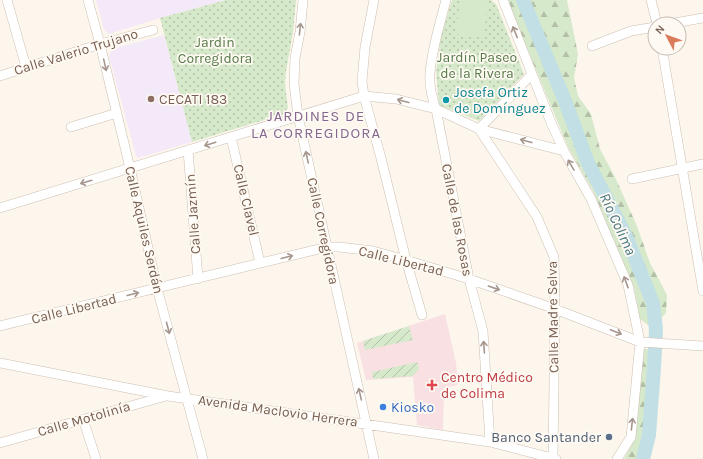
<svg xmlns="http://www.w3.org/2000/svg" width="703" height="459" viewBox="0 0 703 459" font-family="Karla,sans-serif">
  <defs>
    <pattern id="forest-firs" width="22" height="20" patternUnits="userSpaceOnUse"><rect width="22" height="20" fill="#d7e9cb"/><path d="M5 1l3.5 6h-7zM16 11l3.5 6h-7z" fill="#b3c0a7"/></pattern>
    <pattern id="park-dots" width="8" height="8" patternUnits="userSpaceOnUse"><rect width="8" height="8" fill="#d7e9cb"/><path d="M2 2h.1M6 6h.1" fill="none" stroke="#b3c0a7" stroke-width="1.8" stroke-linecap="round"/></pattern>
    <pattern id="garden-furrows" width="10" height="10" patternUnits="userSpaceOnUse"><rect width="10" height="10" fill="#d7e9cb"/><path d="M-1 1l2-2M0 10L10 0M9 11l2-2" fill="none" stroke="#b3c0a7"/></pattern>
  </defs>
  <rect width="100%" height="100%" fill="#fcf6ed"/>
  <path fill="#f3e9f9" d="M 96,0 L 226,0 L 160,18 L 109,34 L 104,30 Z
    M 164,35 L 192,142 L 138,158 L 136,156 L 109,56 L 112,49 Z"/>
  <path fill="#f9e0e3" d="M 445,314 L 456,363 L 458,385 L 444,388 L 443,430 L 417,425 L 413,377 L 366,380 L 357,343 Z"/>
  <path fill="url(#forest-firs)" d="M 507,0 L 567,0 L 578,54 L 574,78 L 578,96 L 591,114 L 600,149 L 615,177 L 637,226 L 650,263 L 667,295 L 666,313 L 652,328 L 640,319 L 634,288 L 594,193 L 568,147 Z
    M 644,349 L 652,349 L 652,360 L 647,380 L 650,393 L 646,405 L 647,417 L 646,435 L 641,441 L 643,449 L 640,459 L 624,459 L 634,440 Z"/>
  <path fill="url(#park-dots)" d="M 226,0 L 296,0 L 293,33 L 286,71 L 285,84 L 288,108 L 284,114 L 192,142 L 160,18 Z
    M 452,0 L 491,0 L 496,4 L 524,74 L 479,121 L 439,105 L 436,71 L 441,37 Z"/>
  <path fill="url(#garden-furrows)" d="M 409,326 L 413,340 L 365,350 L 363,341 Z
    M 417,362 L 419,369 L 413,376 L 373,379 L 372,372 Z"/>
  <path fill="#d7e9cb" d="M 460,0 L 488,0 L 484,37 L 456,34 Z"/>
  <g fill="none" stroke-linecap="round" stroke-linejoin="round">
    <path stroke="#c1dfe5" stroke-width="14" d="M 523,0 L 565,101 L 588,163 L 626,236 L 653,303 L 656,330 L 654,368 L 649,435 L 643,459"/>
    <g stroke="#cebfb2" stroke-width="10">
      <path id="minor" d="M 7,0 L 26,67
        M 88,0 L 100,44 L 130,168 L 157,288 L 203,459
        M 303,0 L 300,32 L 295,58 L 294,84 L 298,116 L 374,459
        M 374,0 L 365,47 L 362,81 L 364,96 L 381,158 L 406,260 L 422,315
        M 446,0 C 440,24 432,48 430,73 C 429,85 432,98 436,109 L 469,279 L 483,331 L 490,442
        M 503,0 L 552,125 L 564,151 L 591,199 L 628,285 L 640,342 L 631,437 L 617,459
        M 651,0 L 657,24
        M 669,24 L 703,18
        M 592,46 L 631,31 L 655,27
        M 662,48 L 703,291
        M 532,74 L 479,129 L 537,217 L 554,257 L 555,309 L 553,458
        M 0,76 L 100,44 L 153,30
        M 71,127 L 117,113
        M 231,137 L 260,263
        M 188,150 L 198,279
        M 632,179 L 703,164
        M 0,208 L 364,96 L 396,99 L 436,109 L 479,129 L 564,151
        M 0,326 L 327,247 L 339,247 L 373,251 L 406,260 L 469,279 L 555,309 L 640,342 L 703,346
        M 0,363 L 168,396 L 490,442 L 556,459
        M 83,419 L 96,459
        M 0,443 L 166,396"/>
    </g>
    <use href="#minor" stroke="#fff" stroke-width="9"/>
  </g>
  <defs><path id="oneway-shaft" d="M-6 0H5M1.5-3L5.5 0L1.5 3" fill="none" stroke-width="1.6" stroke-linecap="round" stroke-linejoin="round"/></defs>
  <g stroke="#a6968d">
    <use href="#oneway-shaft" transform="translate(300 29) rotate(-84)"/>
    <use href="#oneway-shaft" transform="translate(515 32) rotate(-112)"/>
    <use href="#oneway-shaft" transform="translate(105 65) rotate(77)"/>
    <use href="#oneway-shaft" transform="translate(403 101) rotate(-165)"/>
    <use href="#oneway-shaft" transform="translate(526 141) rotate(-165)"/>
    <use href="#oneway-shaft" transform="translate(210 144) rotate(163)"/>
    <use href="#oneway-shaft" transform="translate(307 157) rotate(-102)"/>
    <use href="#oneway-shaft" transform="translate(571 165) rotate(-120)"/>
    <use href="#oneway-shaft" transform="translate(86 182) rotate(163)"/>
    <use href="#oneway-shaft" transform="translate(287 257) rotate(-14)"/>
    <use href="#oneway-shaft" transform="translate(626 282) rotate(-110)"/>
    <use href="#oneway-shaft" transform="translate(494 288) rotate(19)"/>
    <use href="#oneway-shaft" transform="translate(133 294) rotate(-14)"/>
    <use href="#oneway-shaft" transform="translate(168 328) rotate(75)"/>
    <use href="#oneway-shaft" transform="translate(616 332) rotate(21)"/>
    <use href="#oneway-shaft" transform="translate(484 347) rotate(-94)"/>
    <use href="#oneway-shaft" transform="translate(360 394) rotate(-103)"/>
    <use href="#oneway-shaft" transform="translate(632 424) rotate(-84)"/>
  </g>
  <circle fill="#8d6e63" stroke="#fefaf3" stroke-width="1.5" cx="151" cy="99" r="4"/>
  <circle fill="#0f9aa8" stroke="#fefaf3" stroke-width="1.5" cx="446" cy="100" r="4"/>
  <path fill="#e0444e" stroke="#fefaf3" stroke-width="1.5" d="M430 379h4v4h4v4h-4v4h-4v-4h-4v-4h4z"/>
  <circle fill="#3f7fe0" stroke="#fefaf3" stroke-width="1.5" cx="383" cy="407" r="4"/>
  <circle fill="#5c6f8a" stroke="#fefaf3" stroke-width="1.5" cx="609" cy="437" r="4"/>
  <g text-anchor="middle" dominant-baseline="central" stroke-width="3.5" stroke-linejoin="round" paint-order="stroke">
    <g font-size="14" fill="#567b48" stroke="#fefaf3">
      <text x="215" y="42">Jardin<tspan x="215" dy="16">Corregidora</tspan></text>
      <text x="477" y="57">Jardín Paseo<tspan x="477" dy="16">de la Rivera</tspan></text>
    </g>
    <g font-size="14" fill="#765e50" stroke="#fefaf3">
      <text transform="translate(76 52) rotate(-17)">Calle Valerio Trujano</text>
      <text transform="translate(246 200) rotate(77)">Calle Clavel</text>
      <text transform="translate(193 214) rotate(-94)">Calle Jazmín</text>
      <text transform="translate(457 220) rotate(79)">Calle de las Rosas</text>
      <text transform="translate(144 230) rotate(77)">Calle Aquiles Serdán</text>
      <text transform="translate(323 231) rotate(78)">Calle Corregidora</text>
      <text transform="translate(401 261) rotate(14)">Calle Libertad</text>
      <text transform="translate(74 309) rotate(-14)">Calle Libertad</text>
      <text transform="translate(553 317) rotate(-91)">Calle Madre Selva</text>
      <text transform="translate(278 411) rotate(8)">Avenida Maclovio Herrera</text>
      <text transform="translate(84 419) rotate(-16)">Calle Motolinía</text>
    </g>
    <g font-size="14" fill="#0d838f" stroke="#fefaf3" text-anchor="start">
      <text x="454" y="92">Josefa Ortiz<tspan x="454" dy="16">de Domínguez</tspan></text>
    </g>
    <g font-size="14" fill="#785e54" stroke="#fefaf3" text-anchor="start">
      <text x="159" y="99">CECATI 183</text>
    </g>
    <g font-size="14" fill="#be3a42" stroke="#fefaf3" text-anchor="start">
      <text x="441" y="377">Centro Médico<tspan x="441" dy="16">de Colima</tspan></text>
    </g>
    <g font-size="14" fill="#366cbe" stroke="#fefaf3" text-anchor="start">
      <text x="391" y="407">Kiosko</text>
    </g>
    <g font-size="14" fill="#4e5e75" stroke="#fefaf3" text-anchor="end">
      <text x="601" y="437">Banco Santander</text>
    </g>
    <g font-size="15" letter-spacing="1" fill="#856891" stroke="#fefaf3">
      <text x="316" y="116">JARDINES DE<tspan x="316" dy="17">LA CORREGIDORA</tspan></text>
    </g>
    <g font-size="15" font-style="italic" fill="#477681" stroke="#fefaf3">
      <text transform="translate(618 224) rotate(65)">Río Colima</text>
    </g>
  </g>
  <g transform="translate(667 36) rotate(311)"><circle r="19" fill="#fefaf3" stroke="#c8bcb2"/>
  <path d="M0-3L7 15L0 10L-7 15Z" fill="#dc7b5b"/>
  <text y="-6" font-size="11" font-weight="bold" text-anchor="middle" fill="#765e50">N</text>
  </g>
</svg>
